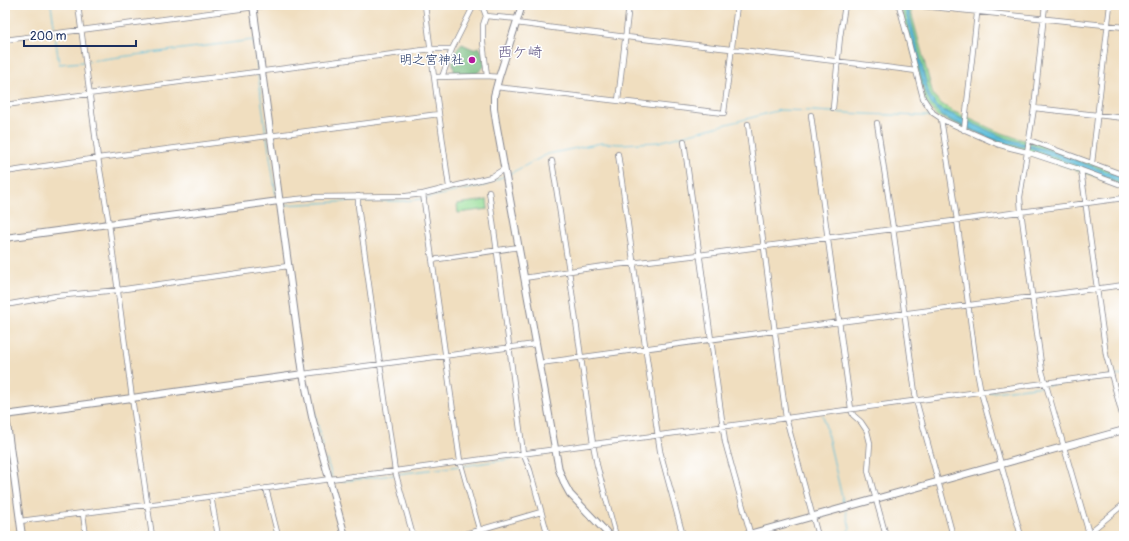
<svg xmlns="http://www.w3.org/2000/svg" width="1129" height="541" viewBox="0 0 1129 541" font-family="Pangolin,'Klee One',sans-serif">
  <rect width="100%" height="100%" fill="#fff"/>
  <filter id="ink" filterUnits="userSpaceOnUse"><feTurbulence type="fractalNoise" baseFrequency=".025" numOctaves="2"/><feDisplacementMap in="SourceGraphic" scale="8" xChannelSelector="R" yChannelSelector="G"/><feConvolveMatrix kernelMatrix="1 2 1 2 8 2 1 2 1" color-interpolation-filters="sRGB"/></filter>
  <filter id="wash" filterUnits="userSpaceOnUse"><feTurbulence type="fractalNoise" baseFrequency=".012" numOctaves="4" result="noise"/><feDisplacementMap in="SourceGraphic" scale="16" xChannelSelector="R" yChannelSelector="G"/><feGaussianBlur stdDeviation="0.9" result="paint"/><feColorMatrix in="noise" values="0 0 0 0 0 0 0 0 0 0 0 0 0 0 0 0 0 1.4 0 .05"/><feComposite in="paint" operator="in"/></filter>
  <g filter="url(#wash)">
    <rect width="100%" height="100%" fill="#f0debf"/>
    <path fill="#96dd97" stroke="#58867a" d="M 900,5 L 910,5 L 910,8 L 933,95 L 940,103 L 952,111 L 996,131 L 1016,138 L 1040,144 L 1124,175 L 1124,186 L 1011,148 L 937,116 L 926,103 Z
      M 487,200 L 488,209 L 458,213 L 457,204 Z"/>
    <path fill="#78bc80" stroke="#4a766f" d="M 462,44 L 473,49 L 479,47 L 482,52 L 485,66 L 476,74 L 455,75 C 452,60 450,55 462,44 Z"/>
    <path fill="#5dbfdc" stroke="#3c779d" d="M 904,5 L 907,5 L 929,94 L 938,108 L 1005,138 L 1051,151 L 1124,178 L 1124,184 L 1028,147 L 1017,146 L 990,138 L 942,116 L 930,103 L 923,85 Z"/>
    <g fill="none" stroke-linecap="round" stroke-linejoin="round">
      <path stroke="#5dbfdc" stroke-width="1" d="M 51,5 L 55,32
        M 910,27 L 913,41
        M 55,35 L 59,64 L 83,62
        M 88,61 L 253,40 L 258,71
        M 258,74 L 266,134
        M 923,83 L 927,94
        M 267,137 L 276,195
        M 509,174 L 548,154 L 601,143 L 621,144 L 659,142 L 780,110 L 815,111 L 863,114 L 923,116 L 933,116
        M 425,198 L 486,185 L 504,176
        M 359,201 L 402,201 L 422,199
        M 283,205 L 356,201
        M 1113,376 L 1124,375
        M 1047,385 L 1110,377
        M 984,393 L 1044,386
        M 311,397 L 323,446
        M 823,415 L 844,506
        M 526,456 L 553,452
        M 326,457 L 332,477
        M 463,466 L 523,457
        M 397,474 L 460,466
        M 333,480 L 334,482 L 394,475
        M 844,536 L 850,528 L 846,511"/>
    </g>
  </g>
  <g filter="url(#ink)">
    <g fill="none" stroke-linecap="round" stroke-linejoin="round">
      <g stroke="#86868e" stroke-width="6">
        <path id="street" d="M 78,5 L 98,158 L 109,224 L 132,398 L 152,536
          M 425,5 L 434,77 L 449,187
          M 482,5 L 486,16 L 483,25 L 483,42 L 487,76
          M 899,5 L 923,98 L 933,113 L 945,121 L 997,144 L 1011,148 L 1027,152 L 1081,170 L 1124,186
          M 913,5 L 1124,27
          M 1045,5 L 1034,108 L 1020,197 L 1021,211 L 1042,371 L 1088,530 L 1090,532
          M 486,16 L 518,19
          M 516,23 C 649,41 783,54 916,71
          M 5,40 L 270,5
          M 434,77 L 487,76 L 499,77
          M 442,77 L 452,49 L 474,5
          M 496,87 L 724,113 L 737,5
          M 618,101 L 629,5
          M 5,105 L 431,49 L 452,49
          M 833,108 L 840,37 L 845,5
          M 1034,108 L 1124,118
          M 811,115 L 851,409 L 853,415 L 861,422 L 867,431 L 870,443 L 868,471 L 886,536
          M 941,119 L 957,220 L 977,371 L 981,392 L 1021,536
          M 877,123 L 893,228 L 916,400 L 953,536
          M 748,124 L 786,418 L 818,536
          M 964,130 L 978,5
          M 1029,140 L 1124,175
          M 684,141 L 725,442 L 751,536
          M 618,154 L 660,451 L 683,536
          M 552,161 L 569,271 L 593,444 L 597,465 L 616,536
          M 1092,163 L 1110,5
          M 1081,170 L 1106,355 L 1124,422
          M 5,172 L 98,158 L 439,114
          M 489,191 L 523,453 L 530,470 L 548,536
          M 423,194 L 460,461 L 481,536
          M 358,196 L 358,206 L 395,471 L 413,536
          M 279,201 L 317,197 L 406,196 L 423,194 L 491,177 L 504,169
          M 432,260 L 519,247
          M 524,278 L 597,267 L 699,255 L 1124,198
          M 5,305 L 56,296 L 118,290 L 288,266
          M 540,363 L 839,322 L 1124,285
          M 303,374 L 536,344
          M 266,488 L 278,536
          M 211,496 L 218,536
          M 83,514 L 86,536
          M 20,521 L 193,499 L 330,479 L 395,471 L 1111,374
          M 458,536 L 541,512
          M 1086,536 L 1090,532 L 1124,504"/>
      </g>
      <g stroke="#86868e" stroke-width="8">
        <path id="secondary" d="M 253,5 L 303,374 L 312,417 L 345,536
          M 522,5 L 499,77 L 494,96 L 494,108 L 496,122 L 559,470 L 565,485 L 570,494 L 610,536
          M 5,238 L 279,201
          M 5,409 L 22,536
          M 5,415 L 132,398 L 303,374
          M 742,536 L 1124,430"/>
      </g>
      <use href="#street" stroke="#fff" stroke-width="4.5"/>
      <use href="#secondary" stroke="#fff" stroke-width="6"/>
    </g>
  </g>
  <circle fill="#b5179e" stroke="#fff" stroke-width="1.5" cx="472" cy="60" r="4"/>
  <g text-anchor="middle" dominant-baseline="central" stroke-width="3" stroke-linejoin="round" paint-order="stroke">
    <g font-size="13" fill="#1b2f5e" stroke="#fff" text-anchor="end">
      <text x="464" y="60">明之宮神社</text>
    </g>
    <g font-size="15" fill="#635986" stroke="#fff">
      <text x="520" y="52">西ケ崎</text>
    </g>
  </g>
  <rect width="1129" height="541" fill="none" stroke="#fff" stroke-width="20"/>
  <path d="M24 40v6h112v-6" fill="none" stroke="#1b2f5e" stroke-width="2"/>
  <text x="30" y="40" font-size="12" fill="#1b2f5e" stroke="#ffffff" stroke-width="3" paint-order="stroke">200 m</text>
</svg>
